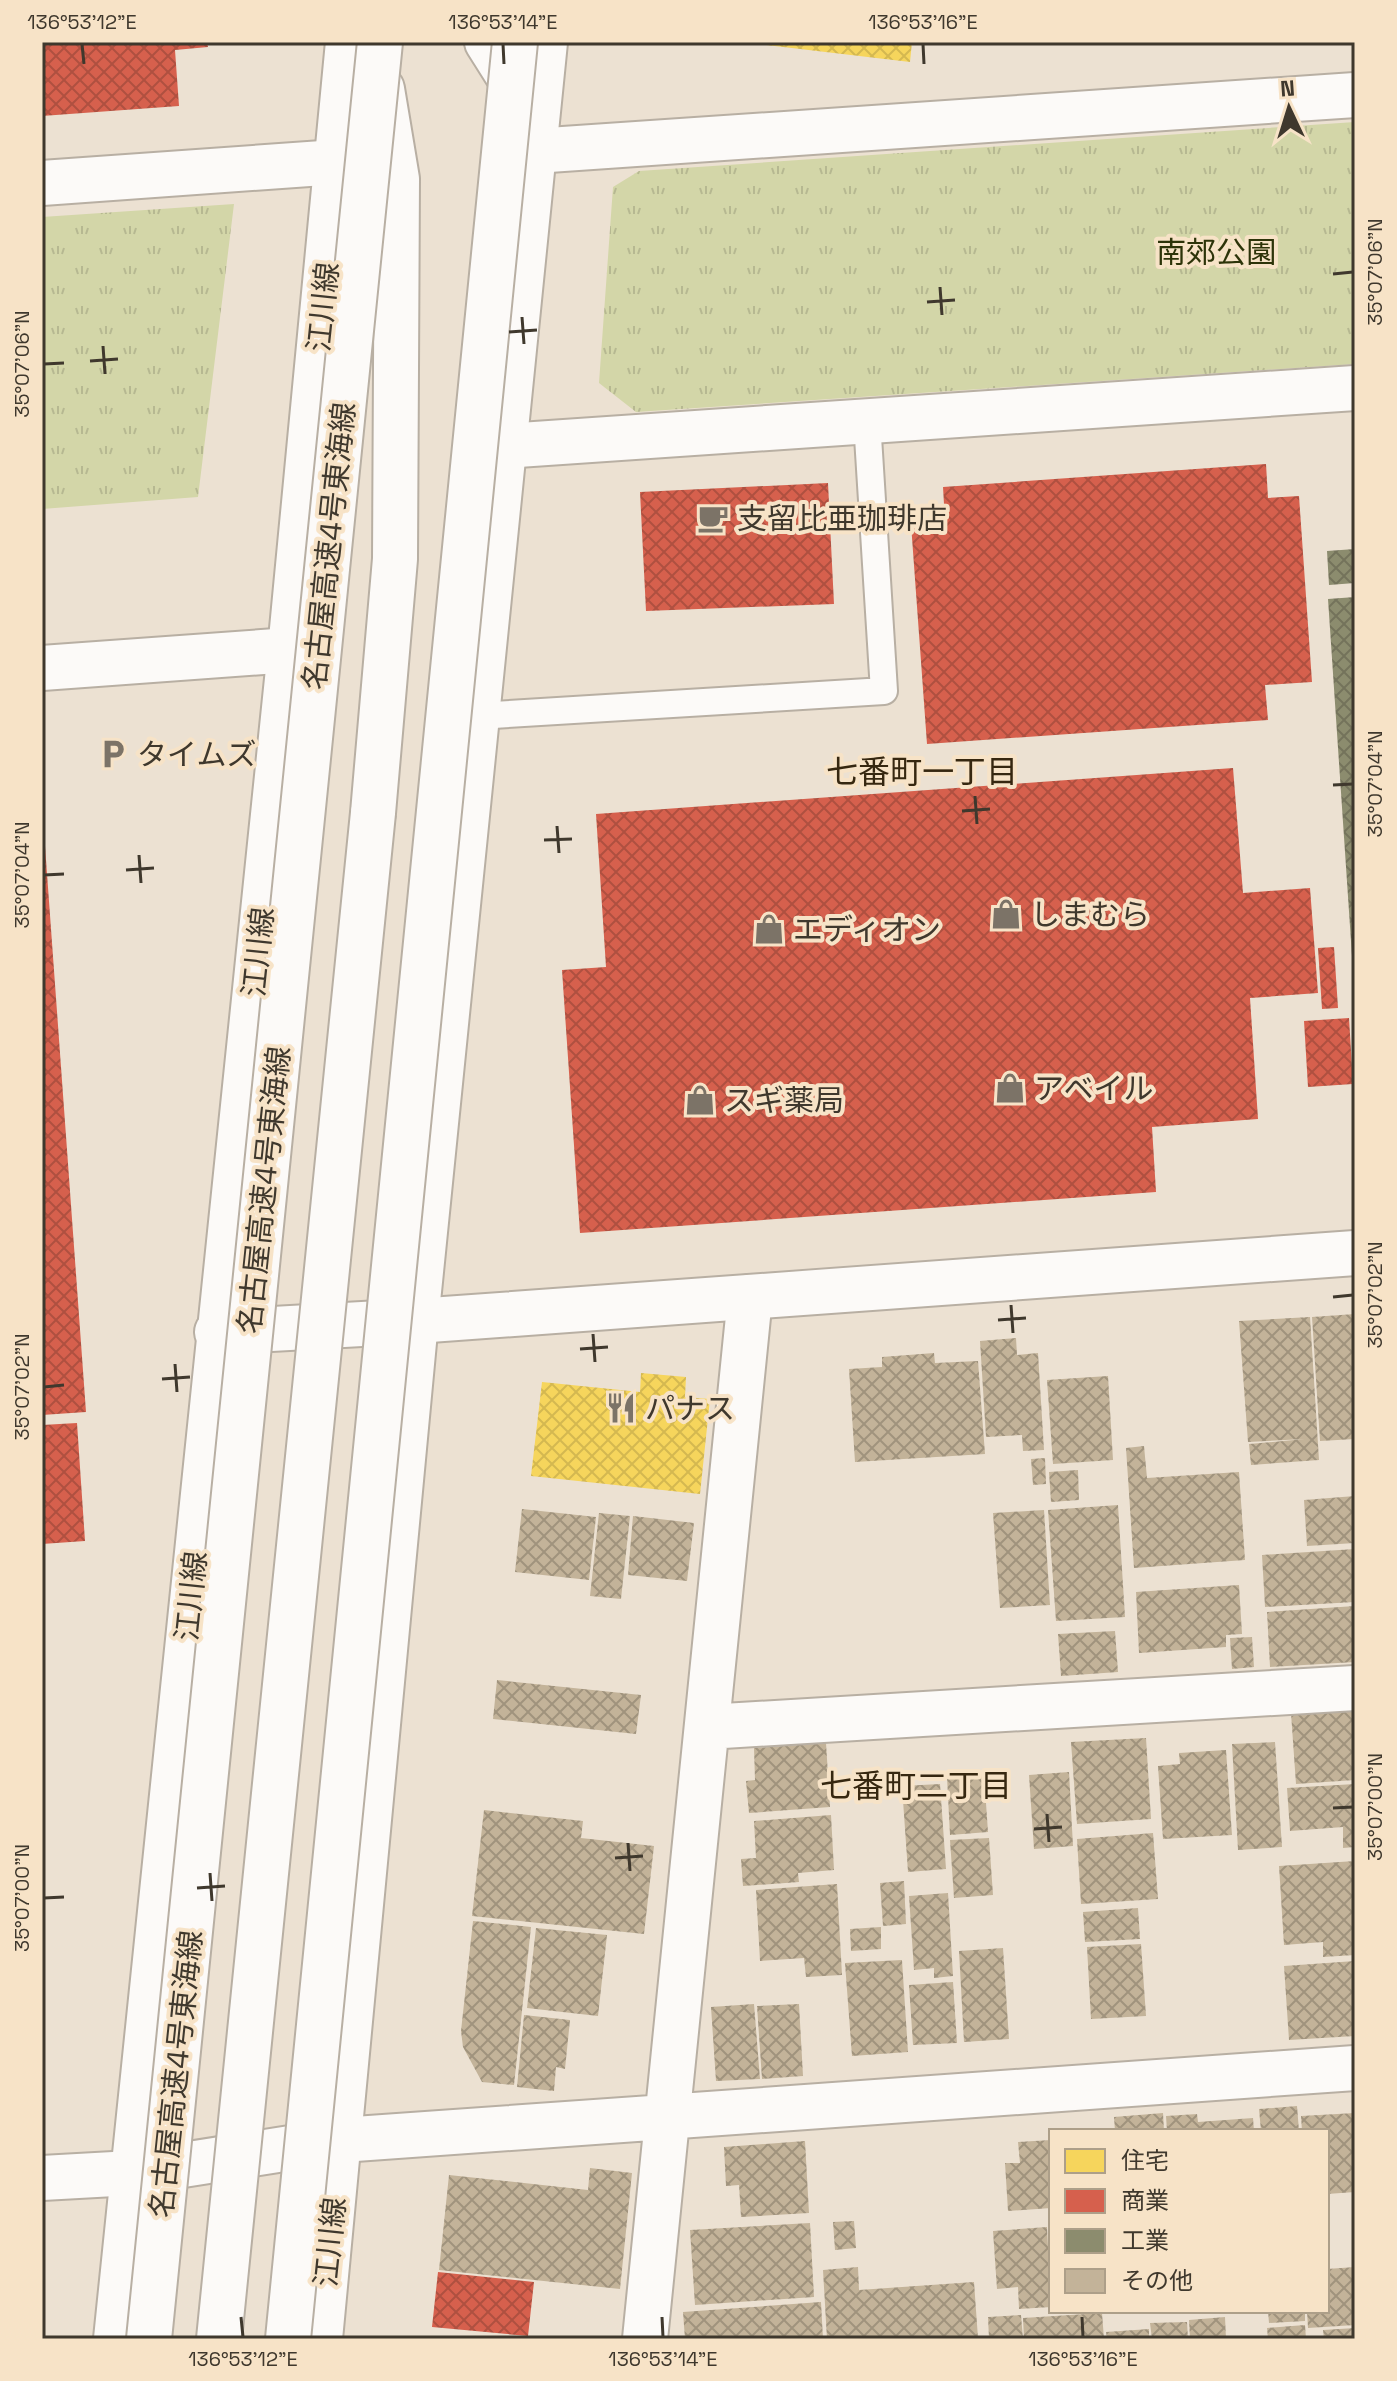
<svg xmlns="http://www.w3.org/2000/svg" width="1397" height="2381" viewBox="0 0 1397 2381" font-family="'Space Grotesk','Noto Sans JP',sans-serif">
  <defs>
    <pattern id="park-tufts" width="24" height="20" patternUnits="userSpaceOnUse" patternTransform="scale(2)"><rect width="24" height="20" fill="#d3d6a8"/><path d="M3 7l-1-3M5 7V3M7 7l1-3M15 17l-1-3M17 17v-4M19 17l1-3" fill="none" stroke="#b6b891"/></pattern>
    <pattern id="homes-cross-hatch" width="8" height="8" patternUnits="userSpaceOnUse" patternTransform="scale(2)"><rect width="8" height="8" fill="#f6d55c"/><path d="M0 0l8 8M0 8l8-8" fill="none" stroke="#d4b850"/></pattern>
    <pattern id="shops-cross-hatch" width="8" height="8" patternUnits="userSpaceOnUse" patternTransform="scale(2)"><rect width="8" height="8" fill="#d6604d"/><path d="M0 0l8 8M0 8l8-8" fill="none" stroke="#af5040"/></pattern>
    <pattern id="industry-cross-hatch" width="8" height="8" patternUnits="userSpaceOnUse" patternTransform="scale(2)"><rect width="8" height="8" fill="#8c8c6e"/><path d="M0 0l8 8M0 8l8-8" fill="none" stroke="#74735b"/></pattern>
    <pattern id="building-cross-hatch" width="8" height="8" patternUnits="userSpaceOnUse" patternTransform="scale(2)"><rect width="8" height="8" fill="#c3b399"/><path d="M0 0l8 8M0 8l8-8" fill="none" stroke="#a0937d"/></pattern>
  </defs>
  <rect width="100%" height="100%" fill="#ece1d2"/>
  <path fill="url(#park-tufts)" d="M 1355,122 L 1355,364 L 636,412 L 599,383 L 613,187 L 639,171 Z
    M 234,204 L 198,497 L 42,509 L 42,217 Z"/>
  <path fill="url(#homes-cross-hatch)" d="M 742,42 L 912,42 L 910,62 Z
    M 641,1373 L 686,1377 L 685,1397 L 710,1399 L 700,1494 L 531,1476 L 542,1382 L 640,1392 Z"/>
  <path fill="url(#shops-cross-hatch)" d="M 42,42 L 207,42 L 208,47 L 175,50 L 179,106 L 42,116 Z
    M 1266,464 L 1268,498 L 1299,496 L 1312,682 L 1265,685 L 1268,720 L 927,744 L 911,524 L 945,521 L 943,487 Z
    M 828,483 L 834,604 L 646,611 L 640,492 Z
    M 1233,768 L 1243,893 L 1310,888 L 1318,993 L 1250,998 L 1258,1119 L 1152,1127 L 1156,1192 L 580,1233 L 562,970 L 606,967 L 596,814 Z
    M 42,846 L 45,846 L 86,1412 L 42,1415 Z
    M 1334,947 L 1338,1008 L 1322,1009 L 1318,948 Z
    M 1349,1018 L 1353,1084 L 1308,1087 L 1304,1021 Z
    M 77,1423 L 85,1541 L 42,1544 L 42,1425 Z
    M 438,2272 L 534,2282 L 528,2336 L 432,2327 Z"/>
  <path fill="url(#industry-cross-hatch)" d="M 1355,549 L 1355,583 L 1329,585 L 1327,551 Z
    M 1355,597 L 1355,971 L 1353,971 L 1328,599 Z"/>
  <path fill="url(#building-cross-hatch)" d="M 1355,1314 L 1355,1439 L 1320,1441 L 1312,1317 Z
    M 1310,1317 L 1319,1460 L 1251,1465 L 1249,1444 L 1305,1439 L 1248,1442 L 1239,1321 Z
    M 1016,1338 L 1017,1355 L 1038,1353 L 1044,1450 L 1023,1451 L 1022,1435 L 986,1437 L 980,1341 Z
    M 934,1353 L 935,1363 L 978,1361 L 985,1454 L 855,1462 L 849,1369 L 882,1367 L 882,1357 Z
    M 1108,1376 L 1113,1460 L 1053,1464 L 1047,1380 Z
    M 1144,1446 L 1147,1478 L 1239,1472 L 1245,1560 L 1134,1568 L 1126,1448 Z
    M 1045,1458 L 1046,1484 L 1033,1485 L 1031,1459 Z
    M 1078,1470 L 1079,1500 L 1051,1502 L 1049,1472 Z
    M 1355,1496 L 1355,1543 L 1307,1546 L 1304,1500 Z
    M 1118,1505 L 1125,1617 L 1056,1621 L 1048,1510 Z
    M 522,1509 L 596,1517 L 589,1580 L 515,1572 Z
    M 1044,1510 L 1050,1605 L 1000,1608 L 993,1513 Z
    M 599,1513 L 630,1516 L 621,1599 L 590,1596 Z
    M 633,1516 L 694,1523 L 687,1581 L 628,1575 Z
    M 1355,1549 L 1355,1602 L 1265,1607 L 1262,1555 Z
    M 1239,1585 L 1242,1634 L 1226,1635 L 1226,1647 L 1139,1653 L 1136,1592 Z
    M 1355,1606 L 1355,1662 L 1270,1667 L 1267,1612 Z
    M 1115,1631 L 1118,1672 L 1061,1676 L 1058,1634 Z
    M 1252,1637 L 1254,1667 L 1232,1669 L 1230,1638 Z
    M 497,1680 L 641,1695 L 636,1734 L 493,1719 Z
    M 1355,1709 L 1355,1780 L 1296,1784 L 1291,1713 Z
    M 1146,1738 L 1151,1819 L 1077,1824 L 1071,1742 Z
    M 1275,1742 L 1282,1847 L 1238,1850 L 1232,1744 Z
    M 826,1743 L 830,1807 L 749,1813 L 746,1781 L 755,1780 L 754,1748 Z
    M 1226,1750 L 1232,1835 L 1163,1839 L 1158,1766 L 1180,1764 L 1179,1753 Z
    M 1069,1772 L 1073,1846 L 1034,1849 L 1029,1775 Z
    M 984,1774 L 988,1832 L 950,1835 L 947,1777 Z
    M 940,1784 L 946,1869 L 908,1872 L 902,1786 Z
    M 1355,1784 L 1355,1847 L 1343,1848 L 1343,1827 L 1290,1831 L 1287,1788 Z
    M 484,1810 L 583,1821 L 581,1838 L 654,1846 L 644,1934 L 472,1916 Z
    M 831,1815 L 834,1870 L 798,1873 L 799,1882 L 743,1886 L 741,1859 L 756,1858 L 754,1821 Z
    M 1153,1833 L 1158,1899 L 1081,1904 L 1077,1839 Z
    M 989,1838 L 993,1895 L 954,1898 L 950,1840 Z
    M 1355,1861 L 1355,1955 L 1323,1957 L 1323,1942 L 1284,1945 L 1279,1866 Z
    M 904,1881 L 906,1924 L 883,1926 L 880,1883 Z
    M 837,1884 L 842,1975 L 806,1977 L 804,1958 L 760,1961 L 756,1890 Z
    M 948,1893 L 953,1976 L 934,1978 L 934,1968 L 914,1970 L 909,1896 Z
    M 1138,1908 L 1140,1939 L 1085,1942 L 1083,1912 Z
    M 473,1921 L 531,1927 L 514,2085 L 482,2082 L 463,2047 L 461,2031 Z
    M 881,1927 L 881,1949 L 851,1951 L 850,1929 Z
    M 536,1928 L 607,1935 L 598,2016 L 527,2008 Z
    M 1141,1944 L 1146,2016 L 1091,2019 L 1087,1947 Z
    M 1003,1948 L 1009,2039 L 964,2042 L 959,1951 Z
    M 902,1960 L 908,2052 L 852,2056 L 845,1963 Z
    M 1355,1961 L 1355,2036 L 1289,2040 L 1284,1966 Z
    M 953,1982 L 957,2043 L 913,2045 L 909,1985 Z
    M 754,2004 L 760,2079 L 716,2081 L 711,2007 Z
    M 799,2004 L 803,2076 L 762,2079 L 757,2006 Z
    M 524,2015 L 570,2020 L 565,2069 L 556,2067 L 554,2091 L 517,2087 Z
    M 1297,2106 L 1299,2131 L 1261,2131 L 1259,2109 Z
    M 1163,2113 L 1164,2131 L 1115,2131 L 1114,2117 Z
    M 1355,2113 L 1355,2192 L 1327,2194 L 1327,2131 L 1302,2131 L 1301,2116 Z
    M 1197,2114 L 1198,2122 L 1253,2118 L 1254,2131 L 1167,2131 L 1166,2116 Z
    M 1051,2140 L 1051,2208 L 1008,2211 L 1005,2163 L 1020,2163 L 1018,2142 Z
    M 805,2141 L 809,2213 L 741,2217 L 739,2185 L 726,2186 L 724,2147 Z
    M 590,2168 L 632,2173 L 620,2289 L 439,2270 L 449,2175 L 588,2190 Z
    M 854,2221 L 856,2248 L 835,2250 L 833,2222 Z
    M 810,2223 L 814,2297 L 695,2305 L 690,2230 Z
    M 1047,2227 L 1051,2307 L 1019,2309 L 1018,2287 L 997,2289 L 993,2231 Z
    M 858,2267 L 859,2290 L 974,2282 L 978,2338 L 827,2339 L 823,2270 Z
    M 1355,2267 L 1355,2325 L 1308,2328 L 1307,2311 L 1327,2311 L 1327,2269 Z
    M 821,2302 L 823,2339 L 685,2339 L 683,2312 Z
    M 1268,2311 L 1305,2311 L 1305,2321 L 1269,2323 Z
    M 1102,2313 L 1104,2339 L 1024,2339 L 1023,2318 Z
    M 1021,2315 L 1023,2339 L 989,2339 L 988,2317 Z
    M 1225,2317 L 1226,2339 L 1190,2339 L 1189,2320 Z
    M 1187,2322 L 1188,2339 L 1152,2339 L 1150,2323 Z
    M 1305,2325 L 1306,2339 L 1268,2339 L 1267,2328 Z
    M 1355,2328 L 1355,2339 L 1324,2339 L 1323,2330 Z
    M 1149,2329 L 1149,2339 L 1107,2339 L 1106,2332 Z"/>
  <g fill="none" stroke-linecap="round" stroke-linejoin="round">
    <g stroke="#b8afa3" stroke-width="30">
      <path id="lane" d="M 477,716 L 884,691 L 867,421"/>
    </g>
    <g stroke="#b8afa3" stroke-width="48">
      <path id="street" d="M 534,151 L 1355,95
        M 42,183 L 337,162
        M 42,668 L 290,650
        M 707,1727 L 1355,1688
        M 42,2178 L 132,2173 L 341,2140 L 1355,2068
        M 645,2339 L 750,1297"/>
    </g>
    <g stroke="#b8afa3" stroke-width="48">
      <path id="secondary" d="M 504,446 L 1355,388
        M 217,1332 L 416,1321 L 1355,1253"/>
    </g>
    <g stroke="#b8afa3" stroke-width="48">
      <path id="primary" d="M 116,2339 L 290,650 L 348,42
        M 320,2339 L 416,1321 L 545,42"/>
    </g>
    <g stroke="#b8afa3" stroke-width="48">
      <path id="highway" d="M 487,42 L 511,80
        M 373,813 L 395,559 L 397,179 L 382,89"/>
    </g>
    <use href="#lane" stroke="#fcfaf8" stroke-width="26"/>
    <use href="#street" stroke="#fcfaf8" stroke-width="44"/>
    <use href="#secondary" stroke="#fcfaf8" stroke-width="44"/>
    <use href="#primary" stroke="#fcfaf8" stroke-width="44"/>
    <use href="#highway" stroke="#fcfaf8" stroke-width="44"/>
    <g stroke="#b8afa3" stroke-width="48" stroke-linecap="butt">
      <path id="highway-bridge" d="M 149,2339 L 380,42
        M 219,2339 L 373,813
        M 288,2339 L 515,42"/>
    </g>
    <use href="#highway-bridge" stroke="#fcfaf8" stroke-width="44"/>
  </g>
  <path fill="none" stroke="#3f382d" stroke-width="3" d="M 82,44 L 84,64M 503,44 L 504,64M 923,44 L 924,64M 1333,274 L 1353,272M 940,287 L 942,315M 927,302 L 955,300M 522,317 L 524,344M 509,332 L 537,330M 103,346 L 105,374M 90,361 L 118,359M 44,364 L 64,363M 1333,785 L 1353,784M 975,796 L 977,824M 962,811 L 990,809M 557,826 L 559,853M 544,840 L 572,839M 139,855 L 141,883M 126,870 L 154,868M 44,875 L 64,874M 1333,1297 L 1353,1295M 1011,1305 L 1013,1333M 998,1320 L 1026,1318M 593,1334 L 595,1362M 580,1349 L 608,1347M 175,1364 L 177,1392M 162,1379 L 190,1377M 44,1387 L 64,1385M 1333,1808 L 1353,1807M 1047,1814 L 1049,1842M 1034,1829 L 1062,1827M 628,1843 L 630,1871M 615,1858 L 643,1856M 210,1873 L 212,1901M 197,1888 L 225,1886M 44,1898 L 64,1897M 241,2317 L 243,2337M 662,2317 L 663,2337M 1082,2317 L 1083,2337"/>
  <defs>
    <g id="cafe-bare" transform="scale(2.4)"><path d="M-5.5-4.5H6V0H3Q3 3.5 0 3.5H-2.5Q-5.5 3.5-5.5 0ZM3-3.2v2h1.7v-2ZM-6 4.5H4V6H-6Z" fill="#7c7367" stroke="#f7e3c7" stroke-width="2.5" paint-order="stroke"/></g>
    <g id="parking-bare" transform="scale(2.4)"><path d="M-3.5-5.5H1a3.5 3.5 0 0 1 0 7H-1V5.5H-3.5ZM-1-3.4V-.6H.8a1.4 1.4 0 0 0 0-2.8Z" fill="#7c7367" stroke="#f7e3c7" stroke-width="2.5" paint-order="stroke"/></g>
    <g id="shop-bare" transform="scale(2.4)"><path d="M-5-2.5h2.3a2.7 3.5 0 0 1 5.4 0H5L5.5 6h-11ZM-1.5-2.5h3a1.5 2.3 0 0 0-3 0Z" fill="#7c7367" stroke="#f7e3c7" stroke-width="2.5" paint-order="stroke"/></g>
    <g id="restaurant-bare" transform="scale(2.4)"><path d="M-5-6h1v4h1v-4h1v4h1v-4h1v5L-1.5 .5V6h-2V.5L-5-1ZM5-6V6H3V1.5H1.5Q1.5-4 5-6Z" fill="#7c7367" stroke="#f7e3c7" stroke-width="2.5" paint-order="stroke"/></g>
  </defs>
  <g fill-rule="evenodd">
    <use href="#cafe-bare" x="713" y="518"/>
    <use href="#parking-bare" x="113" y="754"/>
    <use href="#shop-bare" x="1006" y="914"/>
    <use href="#shop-bare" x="769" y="929"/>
    <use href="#shop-bare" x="1010" y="1088"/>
    <use href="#shop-bare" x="700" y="1100"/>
    <use href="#restaurant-bare" x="621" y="1408"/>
  </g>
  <g text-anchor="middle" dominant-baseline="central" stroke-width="8" stroke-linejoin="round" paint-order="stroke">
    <g font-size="30" fill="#2d3409" stroke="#f7e3c7">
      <text x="1216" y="252">南郊公園</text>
    </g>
    <g font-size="30" fill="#3f382d" stroke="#f7e3c7">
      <text transform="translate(323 307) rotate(-84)">江川線</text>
      <text transform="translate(329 546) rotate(-84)">名古屋高速4号東海線</text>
      <text transform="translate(258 952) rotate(-84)">江川線</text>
      <text transform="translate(264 1190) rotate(-84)">名古屋高速4号東海線</text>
      <text transform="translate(191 1596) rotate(-84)">江川線</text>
      <text transform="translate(176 2074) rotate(-84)">名古屋高速4号東海線</text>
      <text transform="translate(330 2242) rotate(-84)">江川線</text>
    </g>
    <g font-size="30" fill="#3f382d" stroke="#f7e3c7" text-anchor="start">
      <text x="737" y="518">支留比亜珈琲店</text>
      <text x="137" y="754">タイムズ</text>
      <text x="1030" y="914">しまむら</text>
      <text x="793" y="929">エディオン</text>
      <text x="1034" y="1088">アベイル</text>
      <text x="724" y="1100">スギ薬局</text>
      <text x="645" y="1408">パナス</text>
    </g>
    <g font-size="32" fill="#362710" stroke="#f7e3c7">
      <text x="922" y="772">七番町一丁目</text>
      <text x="916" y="1786">七番町二丁目</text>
    </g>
  </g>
  <rect width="1397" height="2381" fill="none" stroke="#f7e3c7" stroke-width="88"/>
  <rect x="1049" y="2129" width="280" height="184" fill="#f7e3c7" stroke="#ad9f89" stroke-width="2"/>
  <rect x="1065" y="2149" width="40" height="24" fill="#f6d55c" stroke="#ad9f89" stroke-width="2"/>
  <text x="1121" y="2169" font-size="24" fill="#3f382d">住宅</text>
  <rect x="1065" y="2189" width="40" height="24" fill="#d6604d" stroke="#ad9f89" stroke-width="2"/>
  <text x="1121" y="2209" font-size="24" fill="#3f382d">商業</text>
  <rect x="1065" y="2229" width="40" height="24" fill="#8c8c6e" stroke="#ad9f89" stroke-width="2"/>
  <text x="1121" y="2249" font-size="24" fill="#3f382d">工業</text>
  <rect x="1065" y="2269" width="40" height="24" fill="#c3b399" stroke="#ad9f89" stroke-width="2"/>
  <text x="1121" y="2289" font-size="24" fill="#3f382d">その他</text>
  <g transform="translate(1289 108) rotate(356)" stroke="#f7e3c7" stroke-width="6" paint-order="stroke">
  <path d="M0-6L14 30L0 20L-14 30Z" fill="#3f382d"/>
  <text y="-12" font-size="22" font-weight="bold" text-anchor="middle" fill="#3f382d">N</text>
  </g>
  <rect x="44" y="44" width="1309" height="2293" fill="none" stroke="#3f382d" stroke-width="3"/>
  <g font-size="20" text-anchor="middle" fill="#3f382d">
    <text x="82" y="29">136°53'12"E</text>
    <text x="503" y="29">136°53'14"E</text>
    <text x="923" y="29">136°53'16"E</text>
    <text transform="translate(1375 272) rotate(-90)" y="7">35°07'06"N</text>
    <text transform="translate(22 364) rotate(-90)" y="7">35°07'06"N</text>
    <text transform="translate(1375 784) rotate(-90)" y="7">35°07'04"N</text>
    <text transform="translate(22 875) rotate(-90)" y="7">35°07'04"N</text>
    <text transform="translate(1375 1295) rotate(-90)" y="7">35°07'02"N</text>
    <text transform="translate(22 1387) rotate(-90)" y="7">35°07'02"N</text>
    <text transform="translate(1375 1807) rotate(-90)" y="7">35°07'00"N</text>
    <text transform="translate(22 1898) rotate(-90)" y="7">35°07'00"N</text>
    <text x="243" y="2366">136°53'12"E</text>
    <text x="663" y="2366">136°53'14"E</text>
    <text x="1083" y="2366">136°53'16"E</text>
  </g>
</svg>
